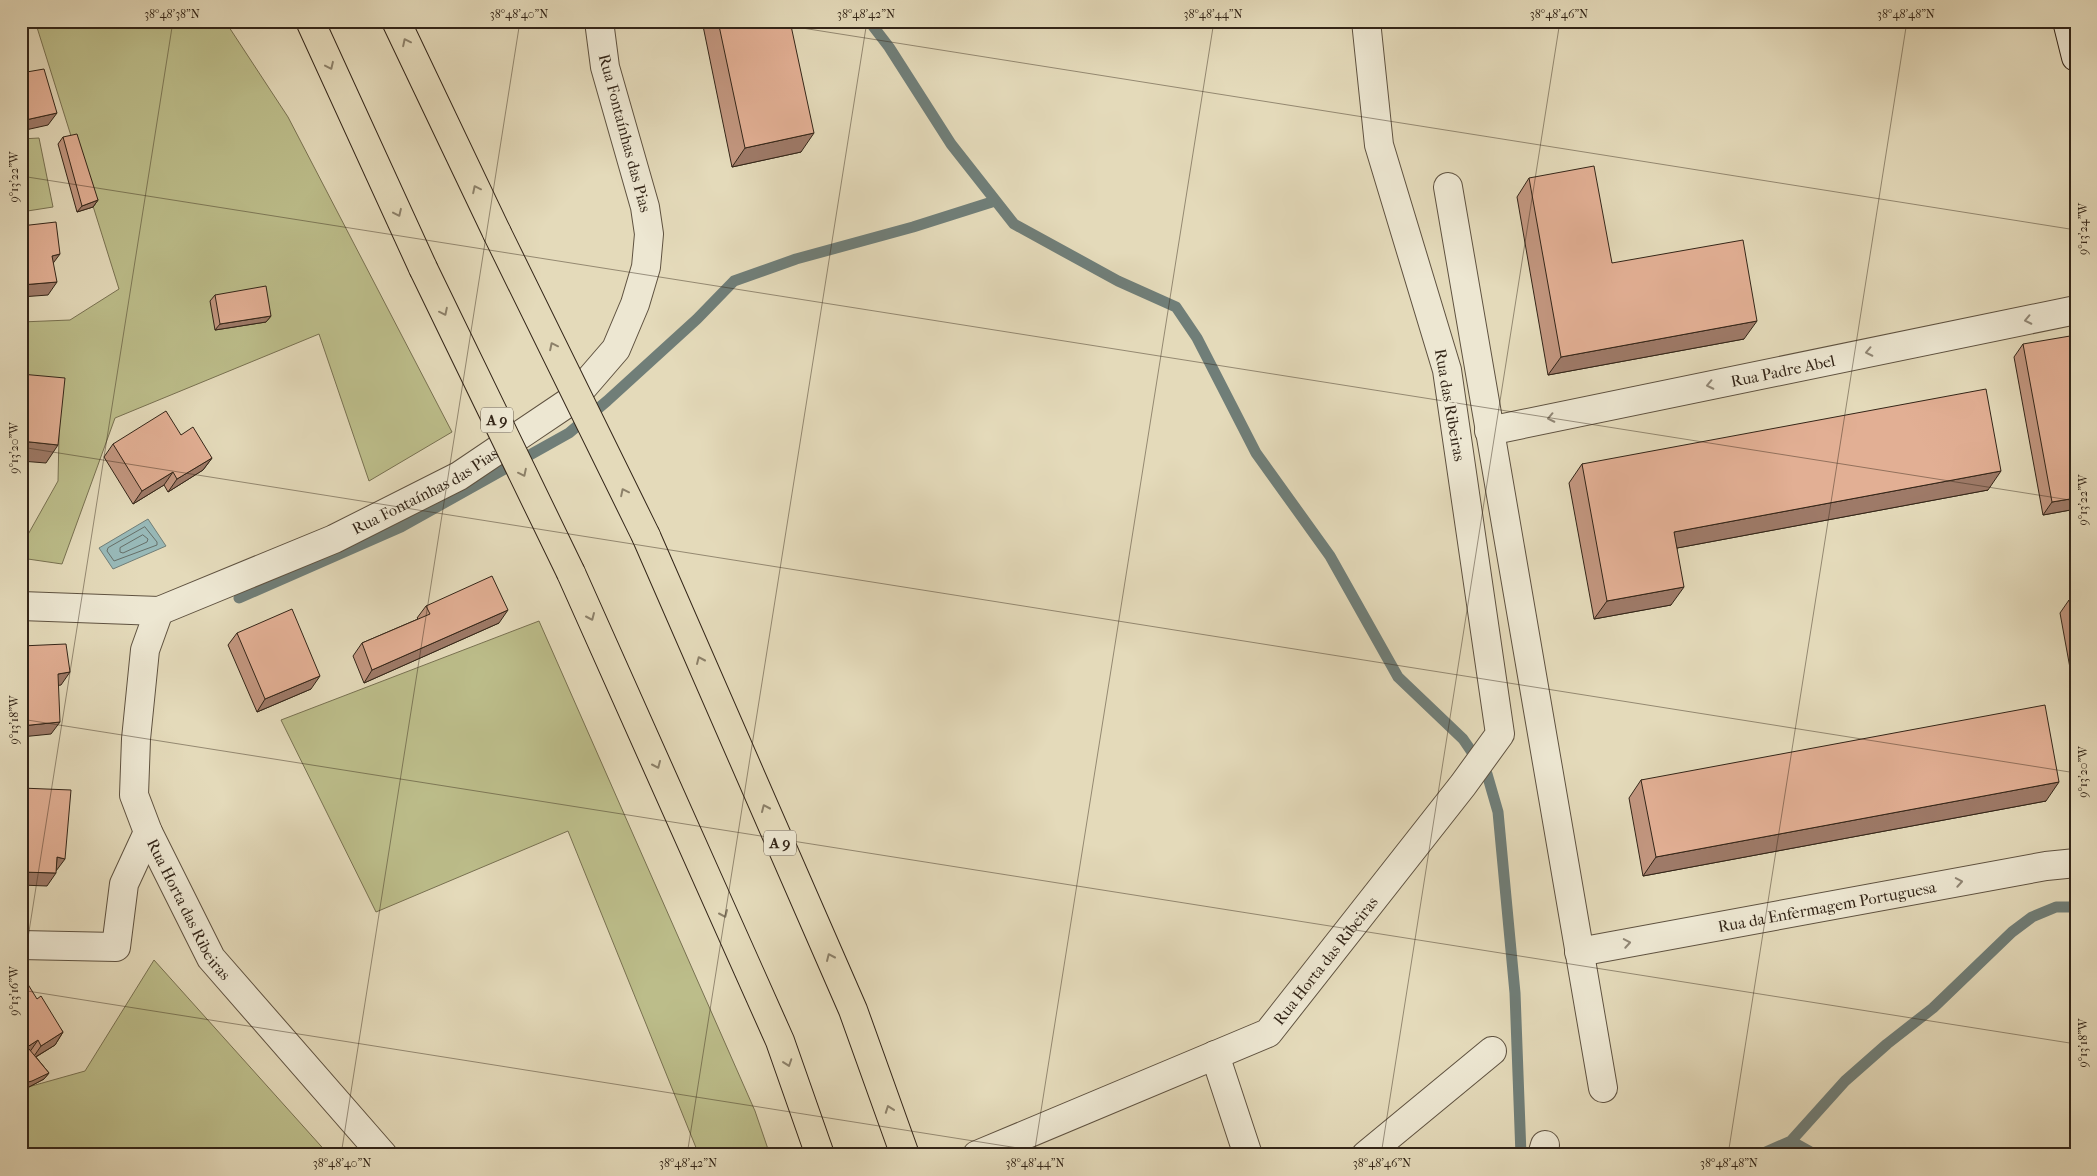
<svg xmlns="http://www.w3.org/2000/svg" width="2097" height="1176" viewBox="0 0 2097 1176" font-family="'IM FELL French Canon',serif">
  <rect width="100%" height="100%" fill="#e4daba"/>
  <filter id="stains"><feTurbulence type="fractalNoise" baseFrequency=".004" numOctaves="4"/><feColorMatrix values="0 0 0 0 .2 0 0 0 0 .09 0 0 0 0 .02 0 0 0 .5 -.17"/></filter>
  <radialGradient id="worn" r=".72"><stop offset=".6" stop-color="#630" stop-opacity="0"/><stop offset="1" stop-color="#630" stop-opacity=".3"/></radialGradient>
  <path fill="#bcbd8a" stroke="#787151" d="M 35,21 L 225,21 L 288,117 L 452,432 L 369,481 L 319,334 L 115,418 L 62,564 L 21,558 L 21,547 L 58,481 L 60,391 L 21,382 L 21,322 L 70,320 L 119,289 Z
    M 39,138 L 53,207 L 21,212 L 21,139 Z
    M 539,621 L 755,1111 L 770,1155 L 699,1155 L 568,831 L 376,912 L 281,720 Z
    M 154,960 L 329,1155 L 21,1155 L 21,1089 L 85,1071 Z"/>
  <path fill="#98b9b8" stroke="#707e78" d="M 148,519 L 166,546 L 113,569 L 99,548 Z"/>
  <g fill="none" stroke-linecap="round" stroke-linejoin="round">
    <path stroke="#666f68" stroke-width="1" d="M 145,527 L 157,542 L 157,545 L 114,561 L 107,551 L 108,548 Z
      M 143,535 L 148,539 L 147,542 L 123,553 L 120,552 L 120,548 Z"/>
    <path stroke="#707e78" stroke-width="11" d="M 869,21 L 889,47 L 951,144 L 1014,224 L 1118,281 L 1176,307 L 1197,338 L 1256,453 L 1330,556 L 1398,677 L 1463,739 L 1487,774 L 1498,812 L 1515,993 L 1521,1155
      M 239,598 L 401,527 L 569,433 L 607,401 L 697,319 L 734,281 L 796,259 L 913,227 L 995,201
      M 1791,1141 L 1816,1155
      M 1759,1155 L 1791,1141 L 1845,1081 L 1887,1044 L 1933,1008 L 2012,932 L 2032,917 L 2056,907 L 2076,907"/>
    <g stroke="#5f5240" stroke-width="30">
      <g id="minor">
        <path d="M 1448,187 L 1603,1088"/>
        <path id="s1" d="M 1489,431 L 2076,310"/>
        <path id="s2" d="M 159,611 L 145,650 L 136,739 L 134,795 L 148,832 L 211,958 L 383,1155"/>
        <path d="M 21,945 L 116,947 L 124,884 L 148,832"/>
        <path id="s3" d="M 1579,952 L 2046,866 L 2076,863"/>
        <path d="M 1215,1055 L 1248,1155"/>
        <path id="s4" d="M 977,1155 L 1268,1033 L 1463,785 L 1500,734 L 1447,370 L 1379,145 L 1366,21"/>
        <path d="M 1366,1155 L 1492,1051"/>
        <path d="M 1542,1155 L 1545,1145"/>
      </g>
    </g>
    <g stroke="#5f5240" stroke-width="30">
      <g id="tertiary">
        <path id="s5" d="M 21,606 L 159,611 L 334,539 L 459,476 L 572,400 L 616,349 L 635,304 L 646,267 L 649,234 L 645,207 L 605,67 L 599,21"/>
      </g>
    </g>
    <g stroke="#332518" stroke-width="30">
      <path id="secondary" d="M 2067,21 L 2076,57"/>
    </g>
    <g stroke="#332518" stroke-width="30">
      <path id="motorway" d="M 310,21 L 423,268
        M 396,21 L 497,233
        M 646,536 L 853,1010 L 905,1155
        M 571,573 L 780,1041 L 820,1155"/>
    </g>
    <use href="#minor" stroke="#ede7d2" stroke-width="28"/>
    <use href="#tertiary" stroke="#ede7d2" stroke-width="28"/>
    <use href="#secondary" stroke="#ede7d2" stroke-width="28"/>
    <use href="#motorway" stroke="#e4daba" stroke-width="28"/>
    <g stroke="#332518" stroke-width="30" stroke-linecap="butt">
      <path id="motorway-bridge" d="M 497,233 L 646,536
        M 423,268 L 571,573"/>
    </g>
    <use href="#motorway-bridge" stroke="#e4daba" stroke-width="28"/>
  </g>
  <path fill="#c2967f" stroke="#332518" d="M 702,21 L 790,21 L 801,152 L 732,167 Z
    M 63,137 L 98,200 L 93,207 L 77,212 L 58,144 Z
    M 1529,178 L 1612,263 L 1744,339 L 1548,375 L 1517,197 Z
    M 215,295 L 271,316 L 266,322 L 215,330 L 210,301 Z
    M 2023,344 L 2076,509 L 2043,515 L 2014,357 Z
    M 181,435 L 212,458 L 203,470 L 168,492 L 164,485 L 133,504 L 104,457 L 113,444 Z
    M 1582,464 L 1988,490 L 1677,548 L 1671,605 L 1594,619 L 1569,483 Z
    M 2076,599 L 2076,701 L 2060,613 L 2069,600 Z
    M 426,606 L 499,623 L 364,683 L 353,656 L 362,643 L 418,619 L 417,618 Z
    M 237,633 L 311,689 L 257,712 L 228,645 Z
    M 1641,780 L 2046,801 L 1643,876 L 1629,798 Z
    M 37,999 L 63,1032 L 55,1045 L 36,1057 L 49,1073 L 44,1079 L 27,1088 L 21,1089 Z"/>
  <path fill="#9e7a68" stroke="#332518" d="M 57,113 L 48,125 L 21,131 L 21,121 Z
    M 814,133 L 801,152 L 732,167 L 745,148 Z
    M 98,200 L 93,207 L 77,212 L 82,206 Z
    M 60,254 L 51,266 L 52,256 Z
    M 57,282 L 48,295 L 21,297 L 21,285 Z
    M 271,316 L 266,322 L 215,330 L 220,324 Z
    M 1757,321 L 1744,339 L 1548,375 L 1561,357 Z
    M 21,441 L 58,445 L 46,463 L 21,461 Z
    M 212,458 L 203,470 L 168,492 L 177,479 Z
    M 2001,471 L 1988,490 L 1661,551 L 1674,532 Z
    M 173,472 L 164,485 L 133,504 L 142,491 Z
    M 2076,498 L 2076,509 L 2043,515 L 2052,502 Z
    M 1684,587 L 1671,605 L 1594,619 L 1607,601 Z
    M 508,610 L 499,623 L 364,683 L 372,670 Z
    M 70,672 L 61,685 L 49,687 L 58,674 Z
    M 320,676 L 311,689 L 257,712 L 265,699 Z
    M 60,722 L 51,734 L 21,737 L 21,726 Z
    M 2059,782 L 2046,801 L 1643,876 L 1656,857 Z
    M 57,857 L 65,859 L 56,871 Z
    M 21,872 L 56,873 L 47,886 L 21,885 Z
    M 63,1032 L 55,1045 L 32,1059 L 41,1046 Z
    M 38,1040 L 29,1053 L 21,1058 L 21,1051 Z
    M 49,1073 L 44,1079 L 27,1088 L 21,1089 L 21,1084 Z"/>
  <path fill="#e2af94" stroke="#332518" d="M 718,21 L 790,21 L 814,133 L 745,148 Z
    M 44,69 L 57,113 L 21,121 L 21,73 Z
    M 77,134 L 98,200 L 82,206 L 63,137 Z
    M 1594,166 L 1612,263 L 1743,240 L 1757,321 L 1561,357 L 1529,178 Z
    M 56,222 L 60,254 L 52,256 L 57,282 L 21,285 L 21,226 Z
    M 266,286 L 271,316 L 220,324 L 215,295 Z
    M 2076,335 L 2076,498 L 2052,502 L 2023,344 Z
    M 21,374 L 65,378 L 58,445 L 21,441 Z
    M 1986,389 L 2001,471 L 1674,532 L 1684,587 L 1607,601 L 1582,464 Z
    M 166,411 L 181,435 L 193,427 L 212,458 L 177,479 L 173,472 L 142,491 L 113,444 Z
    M 492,576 L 508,610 L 372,670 L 362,643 L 430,614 L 426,606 Z
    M 2076,599 L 2076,639 L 2069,600 Z
    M 292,609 L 320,676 L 265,699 L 237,633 Z
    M 66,644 L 70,672 L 58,674 L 60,722 L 21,726 L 21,646 Z
    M 2045,705 L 2059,782 L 1656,857 L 1641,780 Z
    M 21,788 L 71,790 L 65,859 L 57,857 L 56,873 L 21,872 Z
    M 21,973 L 37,999 L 41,996 L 63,1032 L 41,1046 L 38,1040 L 21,1051 Z
    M 29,1049 L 49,1073 L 32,1081 L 21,1084 L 21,1054 Z"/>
  <defs><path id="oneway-chevron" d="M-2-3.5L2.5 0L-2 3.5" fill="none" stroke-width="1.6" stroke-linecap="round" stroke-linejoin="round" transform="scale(1.25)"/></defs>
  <g stroke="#8c8069">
    <use href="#oneway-chevron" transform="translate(406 42) rotate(-116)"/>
    <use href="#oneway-chevron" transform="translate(330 66) rotate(65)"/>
    <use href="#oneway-chevron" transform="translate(476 189) rotate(-116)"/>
    <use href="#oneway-chevron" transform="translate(398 213) rotate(65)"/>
    <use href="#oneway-chevron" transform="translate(444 312) rotate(64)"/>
    <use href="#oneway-chevron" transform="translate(553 346) rotate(-116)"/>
    <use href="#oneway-chevron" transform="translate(523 473) rotate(64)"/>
    <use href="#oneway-chevron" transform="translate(624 492) rotate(-116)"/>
    <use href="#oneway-chevron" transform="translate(591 617) rotate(66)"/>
    <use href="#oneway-chevron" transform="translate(700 660) rotate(-114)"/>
    <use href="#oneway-chevron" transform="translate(657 765) rotate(66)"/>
    <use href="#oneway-chevron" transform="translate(765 808) rotate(-114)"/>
    <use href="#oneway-chevron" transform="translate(724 914) rotate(66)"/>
    <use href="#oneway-chevron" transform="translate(830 957) rotate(-114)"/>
    <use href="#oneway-chevron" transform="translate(788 1063) rotate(71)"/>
    <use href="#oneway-chevron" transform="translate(889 1109) rotate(-110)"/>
  </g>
  <g stroke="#908675">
    <use href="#oneway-chevron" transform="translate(2028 320) rotate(168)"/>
    <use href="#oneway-chevron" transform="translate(1869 352) rotate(168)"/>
    <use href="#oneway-chevron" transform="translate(1710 385) rotate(168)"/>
    <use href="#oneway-chevron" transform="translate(1551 418) rotate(168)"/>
    <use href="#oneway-chevron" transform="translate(1959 882) rotate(-10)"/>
    <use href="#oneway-chevron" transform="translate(1627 943) rotate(-10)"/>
  </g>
  <path fill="none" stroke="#332518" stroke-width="1" stroke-opacity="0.45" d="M 758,21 L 2076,230M 21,176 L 2076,501M 21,447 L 2076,773M 21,719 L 2076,1044M 21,982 L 173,21M 21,990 L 1062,1155M 341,1155 L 520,21M 687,1155 L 867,21M 1034,1155 L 1214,21M 1381,1155 L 1560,21M 1728,1155 L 1907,21M 2074,1155 L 2076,1146"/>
  <g text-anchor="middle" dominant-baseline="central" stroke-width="4.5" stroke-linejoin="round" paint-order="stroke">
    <g fill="#ede7d2" stroke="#6b5f50" stroke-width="1">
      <rect x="481" y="407.5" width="32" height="25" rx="4"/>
      <rect x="764" y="830.5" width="32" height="25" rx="4"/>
    </g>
    <g font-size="15" font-weight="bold" fill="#332518">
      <text x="497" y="420">A 9</text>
      <text x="780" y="843">A 9</text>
    </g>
    <g font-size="16" fill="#332518" stroke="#ede7d2">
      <text transform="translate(625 133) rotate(75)">Rua Fontaínhas das Pias</text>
      <text stroke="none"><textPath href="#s1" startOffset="300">Rua Padre Abel</textPath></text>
      <text transform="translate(1450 405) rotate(80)">Rua das Ribeiras</text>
      <text stroke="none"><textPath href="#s5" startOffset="430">Rua Fontaínhas das Pias</textPath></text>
      <text stroke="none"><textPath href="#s3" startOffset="252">Rua da Enfermagem Portuguesa</textPath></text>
      <text stroke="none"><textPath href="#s2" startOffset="314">Rua Horta das Ribeiras</textPath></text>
      <text stroke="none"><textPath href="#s4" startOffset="408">Rua Horta das Ribeiras</textPath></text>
    </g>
  </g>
  <rect width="2097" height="1176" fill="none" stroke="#e4daba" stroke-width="55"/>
  <rect x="28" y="28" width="2042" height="1120" fill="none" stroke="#332518" stroke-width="2"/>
  <g font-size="12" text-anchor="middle" fill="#332518">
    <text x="172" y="18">38°48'38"N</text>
    <text x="519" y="18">38°48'40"N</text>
    <text x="866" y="18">38°48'42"N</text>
    <text x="1213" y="18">38°48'44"N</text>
    <text x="1559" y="18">38°48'46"N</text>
    <text x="1906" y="18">38°48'48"N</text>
    <text transform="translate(14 177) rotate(-90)" y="4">9°13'22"W</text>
    <text transform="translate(2083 229) rotate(-90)" y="4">9°13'24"W</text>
    <text transform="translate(14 448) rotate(-90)" y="4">9°13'20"W</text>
    <text transform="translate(2083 500) rotate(-90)" y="4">9°13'22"W</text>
    <text transform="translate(14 720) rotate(-90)" y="4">9°13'18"W</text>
    <text transform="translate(2083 772) rotate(-90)" y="4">9°13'20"W</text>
    <text transform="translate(14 991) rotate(-90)" y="4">9°13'16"W</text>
    <text transform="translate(2083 1043) rotate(-90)" y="4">9°13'18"W</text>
    <text x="342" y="1167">38°48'40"N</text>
    <text x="688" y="1167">38°48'42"N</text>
    <text x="1035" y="1167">38°48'44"N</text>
    <text x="1382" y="1167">38°48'46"N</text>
    <text x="1729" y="1167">38°48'48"N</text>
  </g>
  <rect width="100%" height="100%" filter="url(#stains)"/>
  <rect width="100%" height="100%" fill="url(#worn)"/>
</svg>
